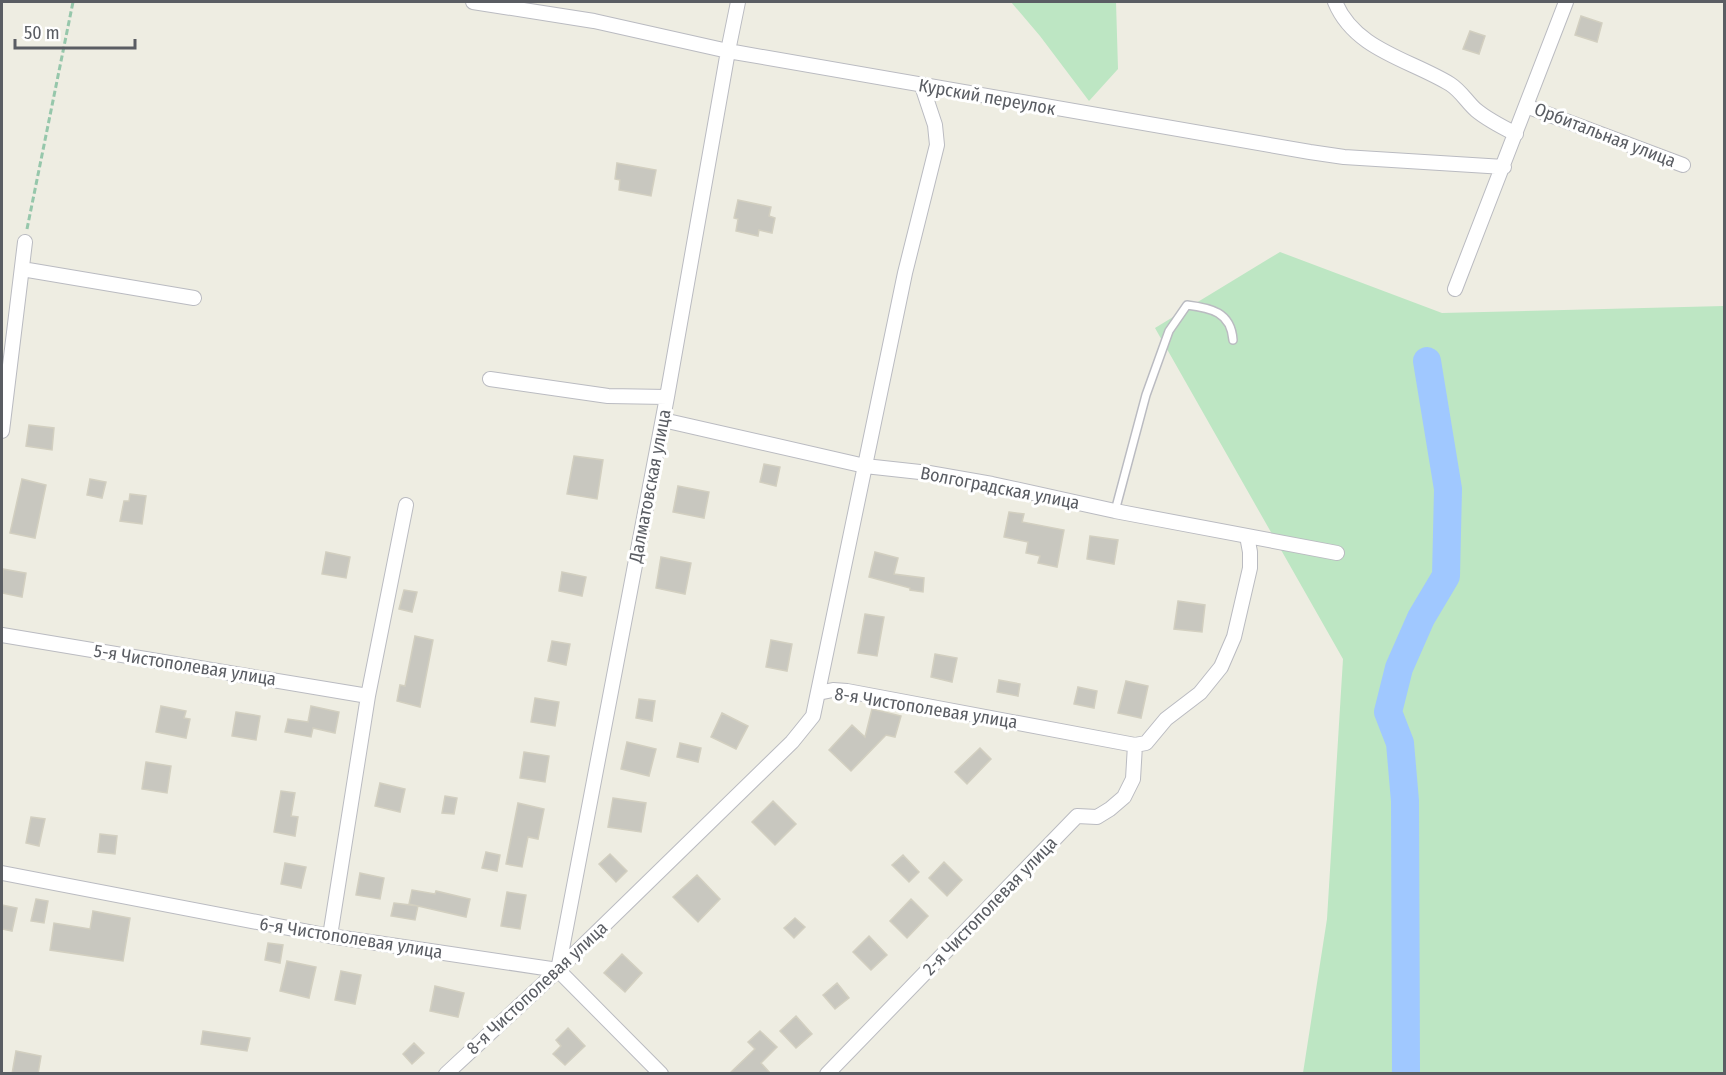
<svg xmlns="http://www.w3.org/2000/svg" width="1726" height="1075" viewBox="0 0 1726 1075" font-family="'Fira Sans Condensed',sans-serif">
  <rect width="100%" height="100%" fill="#eeede2"/>
  <path fill="#bde6c3" d="M 1011,2 L 1116,2 L 1118,69 L 1089,101 L 1040,36 Z
    M 1280,252 L 1442,313 L 1724,306 L 1724,1073 L 1303,1073 L 1327,919 L 1343,659 L 1155,328 Z"/>
  <g fill="none" stroke-linecap="round" stroke-linejoin="round">
    <path stroke="#a0c8ff" stroke-width="28" d="M 1406,1074 L 1405,801 L 1400,743 L 1388,712 L 1399,668 L 1421,618 L 1446,576 L 1448,489 L 1427,361"/>
  </g>
  <path fill="#c8c7bf" stroke="#d2cfc0" stroke-width="1.5" d="M 1581,16 L 1602,23 L 1597,42 L 1575,35 Z
    M 1470,31 L 1485,36 L 1479,54 L 1463,49 Z
    M 617,163 L 656,170 L 651,196 L 619,190 L 620,180 L 615,179 Z
    M 738,200 L 771,207 L 769,216 L 775,218 L 772,233 L 759,230 L 758,236 L 736,231 L 738,219 L 734,218 Z
    M 29,425 L 54,428 L 52,450 L 26,446 Z
    M 574,456 L 603,460 L 597,499 L 567,494 Z
    M 764,464 L 780,467 L 776,486 L 760,482 Z
    M 22,479 L 46,485 L 35,538 L 10,533 Z
    M 90,479 L 106,482 L 102,498 L 87,495 Z
    M 678,486 L 709,492 L 704,518 L 673,512 Z
    M 130,494 L 146,496 L 142,524 L 120,521 L 124,501 L 129,501 Z
    M 1009,512 L 1024,514 L 1022,522 L 1064,530 L 1057,567 L 1038,563 L 1040,556 L 1026,553 L 1028,542 L 1004,537 Z
    M 1090,536 L 1118,540 L 1114,564 L 1087,559 Z
    M 326,552 L 350,557 L 346,578 L 322,574 Z
    M 875,552 L 898,558 L 894,574 L 924,578 L 923,592 L 910,590 L 910,588 L 869,577 Z
    M 661,557 L 691,563 L 685,594 L 656,588 Z
    M 3,569 L 26,573 L 22,597 L 2,593 Z
    M 562,572 L 586,577 L 582,596 L 559,591 Z
    M 404,590 L 417,592 L 412,612 L 399,609 Z
    M 1178,601 L 1205,605 L 1202,632 L 1174,629 Z
    M 865,614 L 884,617 L 877,656 L 858,653 Z
    M 415,636 L 433,640 L 420,707 L 397,701 L 400,685 L 405,686 Z
    M 771,640 L 792,644 L 787,671 L 766,667 Z
    M 552,641 L 570,644 L 566,665 L 548,661 Z
    M 935,654 L 957,658 L 952,682 L 931,677 Z
    M 999,680 L 1020,684 L 1018,696 L 997,692 Z
    M 1126,681 L 1148,686 L 1141,718 L 1118,713 Z
    M 1078,687 L 1097,691 L 1094,708 L 1074,704 Z
    M 535,698 L 559,702 L 555,726 L 531,722 Z
    M 639,699 L 655,701 L 652,721 L 636,718 Z
    M 161,706 L 186,711 L 184,718 L 190,719 L 186,738 L 156,732 Z
    M 311,706 L 339,712 L 335,733 L 313,728 L 311,737 L 285,732 L 288,719 L 308,722 Z
    M 872,709 L 901,716 L 895,737 L 886,735 L 851,771 L 829,750 L 852,725 L 865,737 Z
    M 236,712 L 260,716 L 256,740 L 232,736 Z
    M 722,713 L 748,726 L 736,749 L 711,737 Z
    M 627,742 L 656,749 L 649,776 L 621,769 Z
    M 680,743 L 701,748 L 698,762 L 677,757 Z
    M 980,748 L 991,759 L 967,784 L 955,772 Z
    M 524,752 L 549,756 L 545,782 L 520,778 Z
    M 146,762 L 171,766 L 167,793 L 142,789 Z
    M 380,783 L 405,789 L 400,812 L 375,806 Z
    M 281,791 L 295,793 L 291,816 L 298,817 L 295,836 L 274,832 Z
    M 445,796 L 457,798 L 454,814 L 442,813 Z
    M 613,798 L 646,803 L 641,832 L 608,827 Z
    M 773,801 L 796,824 L 775,845 L 752,822 Z
    M 518,803 L 544,809 L 538,839 L 528,837 L 522,867 L 506,864 Z
    M 31,817 L 45,819 L 39,846 L 26,843 Z
    M 100,834 L 117,836 L 115,854 L 98,852 Z
    M 486,852 L 500,855 L 497,871 L 482,868 Z
    M 610,854 L 627,871 L 616,882 L 599,864 Z
    M 903,855 L 919,872 L 909,882 L 892,865 Z
    M 944,862 L 962,880 L 947,896 L 929,878 Z
    M 285,863 L 306,867 L 301,888 L 281,884 Z
    M 360,873 L 384,878 L 380,899 L 356,895 Z
    M 697,875 L 720,899 L 698,922 L 673,897 Z
    M 412,890 L 435,894 L 436,891 L 470,899 L 466,917 L 409,904 Z
    M 507,892 L 526,895 L 520,929 L 501,926 Z
    M 36,899 L 48,901 L 44,923 L 31,921 Z
    M 911,899 L 928,916 L 907,938 L 890,921 Z
    M 394,903 L 418,906 L 415,920 L 391,916 Z
    M 2,905 L 17,908 L 12,931 L 2,929 Z
    M 93,911 L 130,918 L 123,961 L 50,950 L 54,923 L 90,929 Z
    M 795,918 L 805,927 L 794,938 L 784,928 Z
    M 869,936 L 887,955 L 871,970 L 853,952 Z
    M 268,943 L 283,945 L 280,963 L 265,960 Z
    M 622,954 L 642,973 L 625,992 L 604,973 Z
    M 287,961 L 316,967 L 309,998 L 280,991 Z
    M 341,971 L 361,975 L 355,1004 L 335,1000 Z
    M 837,983 L 849,998 L 835,1009 L 823,995 Z
    M 435,986 L 464,993 L 458,1017 L 430,1011 Z
    M 796,1016 L 812,1034 L 796,1048 L 780,1031 Z
    M 568,1028 L 585,1046 L 565,1065 L 553,1054 L 561,1046 L 556,1040 Z
    M 203,1031 L 250,1038 L 247,1051 L 201,1044 Z
    M 760,1031 L 777,1047 L 761,1063 L 771,1074 L 729,1074 L 755,1049 L 748,1042 Z
    M 414,1043 L 424,1053 L 412,1064 L 403,1054 Z
    M 16,1051 L 41,1056 L 38,1074 L 12,1074 Z"/>
  <g fill="none" stroke-linecap="round" stroke-linejoin="round">
    <g stroke="#babbc1" stroke-width="10">
      <path id="service" d="M 1115,511 L 1146,395 L 1169,331 L 1187,305 C 1211,308 1231,312 1233,340"/>
    </g>
    <g stroke="#babbc1" stroke-width="16">
      <path id="minor" d="M 473,2 L 594,21 L 728,51 L 1310,152 L 1344,157 L 1504,167
        M 1335,2 C 1355,50 1409,59 1450,84 C 1461,91 1467,102 1476,110 C 1488,120 1502,127 1516,134
        M 1526,106 L 1683,165
        M 22,269 L 194,298
        M 1455,289 L 1566,2
        M 490,379 L 608,396 L 667,397
        M 663,420 L 865,466 L 929,473 L 992,484 L 1115,511 L 1337,553
        M 2,431 L 25,242
        M 2,635 L 368,696
        M 818,693 L 833,690 L 847,691 L 1135,745 L 1146,743 L 1166,719 L 1200,693 L 1221,667 L 1234,637 L 1250,568 L 1250,552 L 1247,536
        M 2,873 L 330,936 L 558,970 L 661,1074
        M 330,936 L 368,696 L 406,505
        M 558,970 L 667,397 L 728,51 L 738,2
        M 446,1074 L 558,970 L 792,742 L 813,716 L 905,273 L 937,145 L 935,125 L 922,86
        M 827,1074 L 1077,816 L 1097,817 L 1110,809 L 1124,797 L 1133,779 L 1135,745"/>
    </g>
    <path stroke="#96c7ab" stroke-width="3" stroke-dasharray="6 3" stroke-linecap="butt" d="M 27,229 L 73,2"/>
    <use href="#service" stroke="#fff" stroke-width="7"/>
    <use href="#minor" stroke="#fff" stroke-width="14"/>
  </g>
  <g text-anchor="middle" dominant-baseline="central" stroke-width="6" stroke-linejoin="round" paint-order="stroke">
    <g font-size="18" fill="#5a5d63" stroke="#fff">
      <text transform="translate(987 97) rotate(10)">Курский переулок</text>
      <text transform="translate(1605 135) rotate(21)">Орбитальная улица</text>
      <text transform="translate(650 486) rotate(-79)">Далматовская улица</text>
      <text transform="translate(1000 488) rotate(11)">Волгоградская улица</text>
      <text transform="translate(185 665) rotate(9)">5-я Чистополевая улица</text>
      <text transform="translate(926 708) rotate(9)">8-я Чистополевая улица</text>
      <text transform="translate(990 906) rotate(-46)">2-я Чистополевая улица</text>
      <text transform="translate(351 938) rotate(9)">6-я Чистополевая улица</text>
      <text transform="translate(537 988) rotate(-43)">8-я Чистополевая улица</text>
    </g>
  </g>
  <rect width="1726" height="1075" fill="none" stroke="#5a5d63" stroke-width="6"/>
  <path d="M15 39v9h120v-9" fill="none" stroke="#5a5d63" stroke-width="3"/>
  <text x="24" y="39" font-size="18" fill="#5a5d63" stroke="#ffffff" stroke-width="4.5" paint-order="stroke">50 m</text>
</svg>
